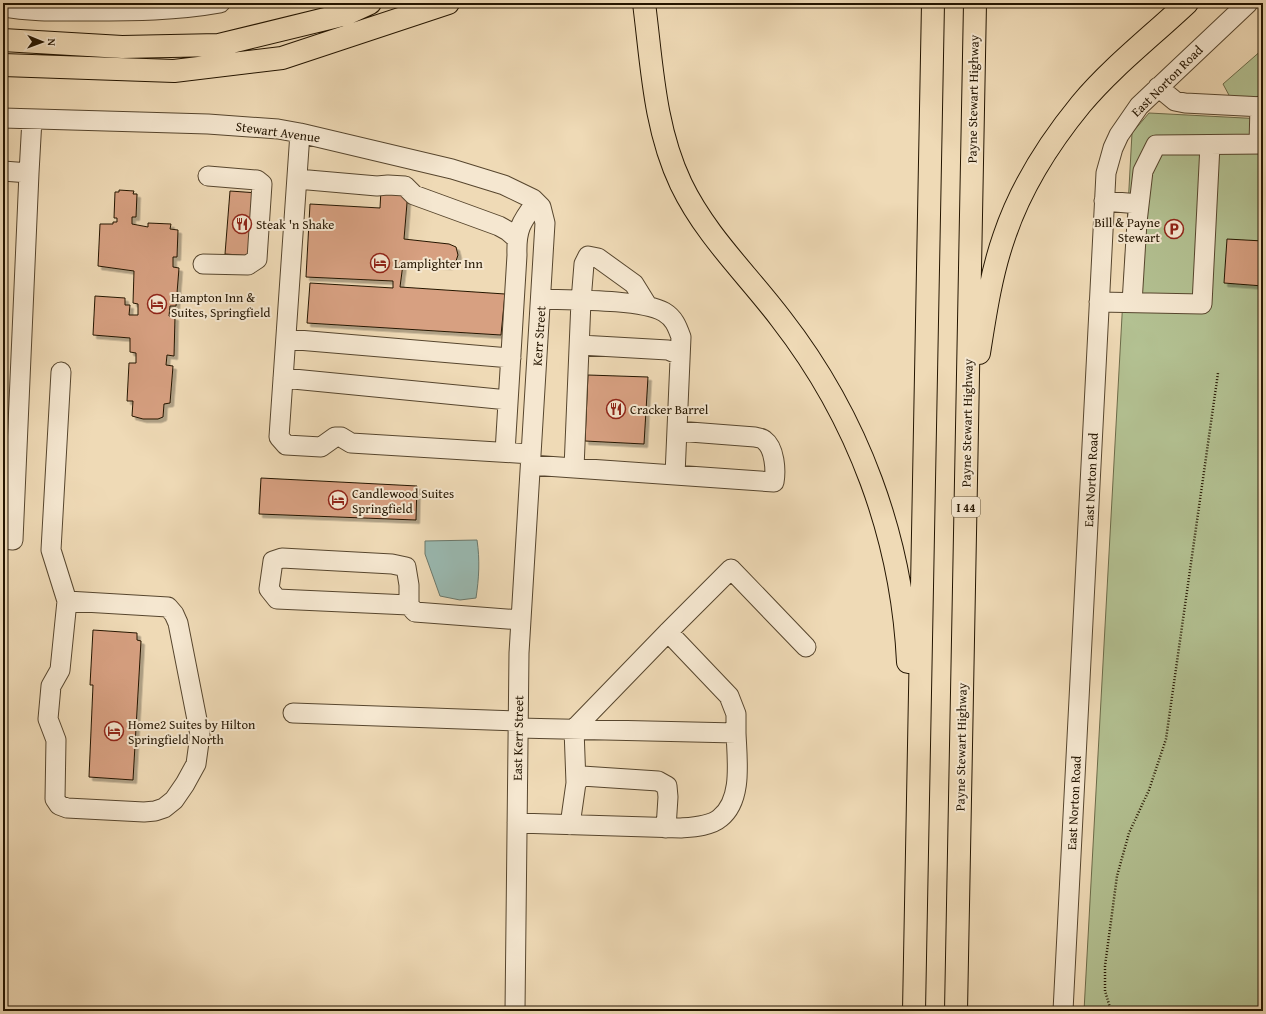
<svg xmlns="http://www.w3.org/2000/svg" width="1266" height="1014" viewBox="0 0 1266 1014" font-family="'Gentium Book Plus',serif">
  <defs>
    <filter id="shadow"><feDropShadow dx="3.5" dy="3.5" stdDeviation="0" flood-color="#0004"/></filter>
  </defs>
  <rect width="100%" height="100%" fill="#efdab6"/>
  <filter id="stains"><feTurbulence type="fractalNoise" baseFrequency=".005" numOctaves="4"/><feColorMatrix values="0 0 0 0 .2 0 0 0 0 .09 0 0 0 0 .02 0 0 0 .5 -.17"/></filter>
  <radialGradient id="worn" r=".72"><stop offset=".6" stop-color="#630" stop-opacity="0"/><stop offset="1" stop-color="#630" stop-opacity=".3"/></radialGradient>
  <path fill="#b3c192" stroke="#6c6b49" d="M 1263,49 L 1263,98 L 1230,97 L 1223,84 Z
    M 1149,113 L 1263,119 L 1263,1011 L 1084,1011 L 1132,133 Z"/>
  <path fill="#9abab2" stroke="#6b786b" d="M 477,540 C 480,560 479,578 476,598 L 460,600 L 440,596 L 425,554 L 425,541 Z"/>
  <path fill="#d7a081" stroke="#241500" filter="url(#shadow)" d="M 119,190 L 134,191 L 133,194 L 137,194 L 136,217 L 132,217 L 132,224 L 148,227 L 148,223 L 171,224 L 170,229 L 178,230 L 177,257 L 173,257 L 173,267 L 179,268 L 176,306 L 170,306 L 169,316 L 175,317 L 174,356 L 167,355 L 166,365 L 173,366 L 170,403 L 164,404 L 163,417 L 158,419 L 143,419 L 132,416 L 133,401 L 127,401 L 129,363 L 136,363 L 136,353 L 130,352 L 130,338 L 93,335 L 95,296 L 125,298 L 125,305 L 130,305 L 129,315 L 138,315 L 138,304 L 133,303 L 134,271 L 98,266 L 100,224 L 113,224 L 113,222 L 117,222 L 117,218 L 114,218 L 115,192 L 119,192 Z
    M 381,190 L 408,191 L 404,239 L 449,244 L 456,247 L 458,255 L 456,261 L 449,266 L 403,264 L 400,287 L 505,294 L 501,335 L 307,323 L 310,283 L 393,288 L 393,281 L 306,277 L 310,204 L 380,208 Z
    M 230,191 L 258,193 L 254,256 L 225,254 Z
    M 1227,239 L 1263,241 L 1263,286 L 1224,283 Z
    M 588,375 L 648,377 L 644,444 L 585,441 Z
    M 261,478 L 417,486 L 416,520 L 259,514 Z
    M 93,630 L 137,633 L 137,640 L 141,641 L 133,780 L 89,777 L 93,685 L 90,685 Z"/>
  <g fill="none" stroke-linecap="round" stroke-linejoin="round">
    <g stroke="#57462e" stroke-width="21">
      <path id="minor" d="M 3,7 C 31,12 60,11 89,11 C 133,11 176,11 220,3
        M 1158,87 L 1175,101 L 1185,103 L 1263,107
        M 3,118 L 208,124 L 278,129 L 300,133 L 452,169 L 504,185 L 533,199 L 541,207 L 545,223 L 519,653 L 515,1011
        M 300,133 L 279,437 L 286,445 L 321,447 L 335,437 L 341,437 L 351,443 L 531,454
        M 1259,144 L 1260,106
        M 3,171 L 29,173 L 32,119
        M 297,179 L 377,186 L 388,185 L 405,186 L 414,195 L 499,226 L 508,231 L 516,238
        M 1104,201 L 1139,204
        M 203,264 L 248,265 L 257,259 L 262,184 L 257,180 L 208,176
        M 541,299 C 569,300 642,299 664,312 C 674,318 677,326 681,337 L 675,475
        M 1099,302 L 1202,304 L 1210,145
        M 1132,303 L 1137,222 L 1143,171 L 1156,145 L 1263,144
        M 286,339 L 511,358
        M 580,345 L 668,350 L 680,355
        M 61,372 L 51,550 L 67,601 L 60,670 L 51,686 L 48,719 L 56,740 L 55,799 L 59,805 L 67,808 L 144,812 L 155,811 L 164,808 L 174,800 L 185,784 L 196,764 L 200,735 L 178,623 L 174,614 L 168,607 L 67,601
        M 283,378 L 508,400
        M 505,452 L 517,255 C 516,230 521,222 536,202
        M 531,465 L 774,482 C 776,471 775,448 764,440 C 762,438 758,438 755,437 L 677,431
        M 574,468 L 581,301 L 584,264 L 588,256 L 598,258 L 634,284 L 647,305
        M 3,539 L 13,540 L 29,173
        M 409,605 L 277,599 L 269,589 L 273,561 L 282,558 L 392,564 L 406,567 L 409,585 L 409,605 L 415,612 L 521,620
        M 293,713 L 518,721
        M 518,728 L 736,733 L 736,714 L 729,696 L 668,632
        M 576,783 L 574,729 L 668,632 L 731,569 L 806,647
        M 517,823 L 681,828 C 693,827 711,826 720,818 C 743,800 737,760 736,733
        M 570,825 L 576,783 L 582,776 L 658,781 L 667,786 L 668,797 L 666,828
        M 1063,1011 L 1106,173 L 1113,148 L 1119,135 L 1139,106 L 1248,3"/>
    </g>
    <g stroke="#241500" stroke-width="24">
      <path id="major" d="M 3,40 L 122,47 L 219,45 L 346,14 L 370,3
        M 3,65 L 174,71 L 282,58 L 448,3"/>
    </g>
    <g stroke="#241500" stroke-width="24">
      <path id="highway" d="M 644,3 C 652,65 654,127 681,184 C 706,236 747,274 781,319 C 858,418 902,537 908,662
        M 979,353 C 985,315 991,274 1004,237 C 1020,189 1049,143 1081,104 C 1112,67 1152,36 1187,3
        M 914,1011 L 933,3
        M 956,1011 L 975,3"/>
    </g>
    <path stroke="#241500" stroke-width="2.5" stroke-dasharray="1 2" stroke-linecap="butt" d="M 1111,1011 L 1105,991 L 1105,966 L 1117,876 L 1129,833 L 1149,790 L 1166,739 L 1218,373"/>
    <use href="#minor" stroke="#f5e7d0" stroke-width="19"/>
    <use href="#major" stroke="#efdab6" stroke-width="22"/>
    <use href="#highway" stroke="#efdab6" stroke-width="22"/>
  </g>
  <defs>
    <g id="restaurant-ring" transform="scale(1)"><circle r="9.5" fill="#f5e7d0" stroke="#8f2418" stroke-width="1.5"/><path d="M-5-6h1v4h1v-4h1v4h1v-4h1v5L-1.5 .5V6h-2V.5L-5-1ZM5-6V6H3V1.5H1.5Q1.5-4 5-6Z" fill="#8f2418"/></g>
    <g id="parking-ring" transform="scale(1)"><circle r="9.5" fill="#f5e7d0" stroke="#8f2418" stroke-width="1.5"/><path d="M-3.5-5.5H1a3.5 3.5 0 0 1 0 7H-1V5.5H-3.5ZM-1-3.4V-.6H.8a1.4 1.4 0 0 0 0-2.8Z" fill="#8f2418"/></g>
    <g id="hotel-ring" transform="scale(1)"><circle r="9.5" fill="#f5e7d0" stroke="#8f2418" stroke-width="1.5"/><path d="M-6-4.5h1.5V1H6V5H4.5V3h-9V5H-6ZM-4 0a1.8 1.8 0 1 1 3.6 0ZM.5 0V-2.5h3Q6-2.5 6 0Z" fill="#8f2418"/></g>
  </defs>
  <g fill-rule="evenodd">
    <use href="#restaurant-ring" x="242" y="224"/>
    <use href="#parking-ring" x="1174" y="229"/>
    <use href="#hotel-ring" x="380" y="263"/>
    <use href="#hotel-ring" x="157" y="304"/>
    <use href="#restaurant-ring" x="616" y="409"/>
    <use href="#hotel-ring" x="338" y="500"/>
    <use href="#hotel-ring" x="114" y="731"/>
  </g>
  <g text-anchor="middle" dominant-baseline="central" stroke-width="4" stroke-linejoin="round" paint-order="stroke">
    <rect fill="#f5e7d0" stroke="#63543e" stroke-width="1" x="952" y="497" width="28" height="20" rx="3"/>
    <g font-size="12" font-weight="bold" fill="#241500">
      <text x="966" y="507">I 44</text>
    </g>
    <g font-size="13" fill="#241500" stroke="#f5e7d0">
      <text transform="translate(1167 81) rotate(-45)">East Norton Road</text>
      <text transform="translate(973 99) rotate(-89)">Payne Stewart Highway</text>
      <text transform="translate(278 132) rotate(8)">Stewart Avenue</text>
      <text transform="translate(539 336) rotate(-86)">Kerr Street</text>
      <text transform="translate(967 423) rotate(-89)">Payne Stewart Highway</text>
      <text transform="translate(1091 480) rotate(-87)">East Norton Road</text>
      <text transform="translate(518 738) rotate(-89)">East Kerr Street</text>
      <text transform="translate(961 747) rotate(-89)">Payne Stewart Highway</text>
      <text transform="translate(1074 803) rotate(-87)">East Norton Road</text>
    </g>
    <g font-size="13" fill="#241500" stroke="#f5e7d0" text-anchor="start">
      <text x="1160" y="222" text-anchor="end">Bill &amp; Payne<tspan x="1160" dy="15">Stewart</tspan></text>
      <text x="256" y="224">Steak 'n Shake</text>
      <text x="394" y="263">Lamplighter Inn</text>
      <text x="171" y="297">Hampton Inn &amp;<tspan x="171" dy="15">Suites, Springfield</tspan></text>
      <text x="630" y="409">Cracker Barrel</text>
      <text x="352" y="493">Candlewood Suites<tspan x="352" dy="15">Springfield</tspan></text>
      <text x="128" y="724">Home2 Suites by Hilton<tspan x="128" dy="15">Springfield North</tspan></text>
    </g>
  </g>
  <rect width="1266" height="1014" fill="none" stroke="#efdab6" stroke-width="16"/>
  <rect x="4" y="4" width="1258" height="1006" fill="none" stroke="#241500" stroke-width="2"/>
  <rect x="8" y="8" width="1250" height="998" fill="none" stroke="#241500"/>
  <g transform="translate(42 42) rotate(91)" stroke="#f5e7d0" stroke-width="3" paint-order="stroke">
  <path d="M0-3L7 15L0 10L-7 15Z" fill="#241500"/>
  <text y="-6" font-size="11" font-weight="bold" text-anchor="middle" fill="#241500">N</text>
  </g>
  <rect width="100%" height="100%" filter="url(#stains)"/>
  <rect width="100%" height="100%" fill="url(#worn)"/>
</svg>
